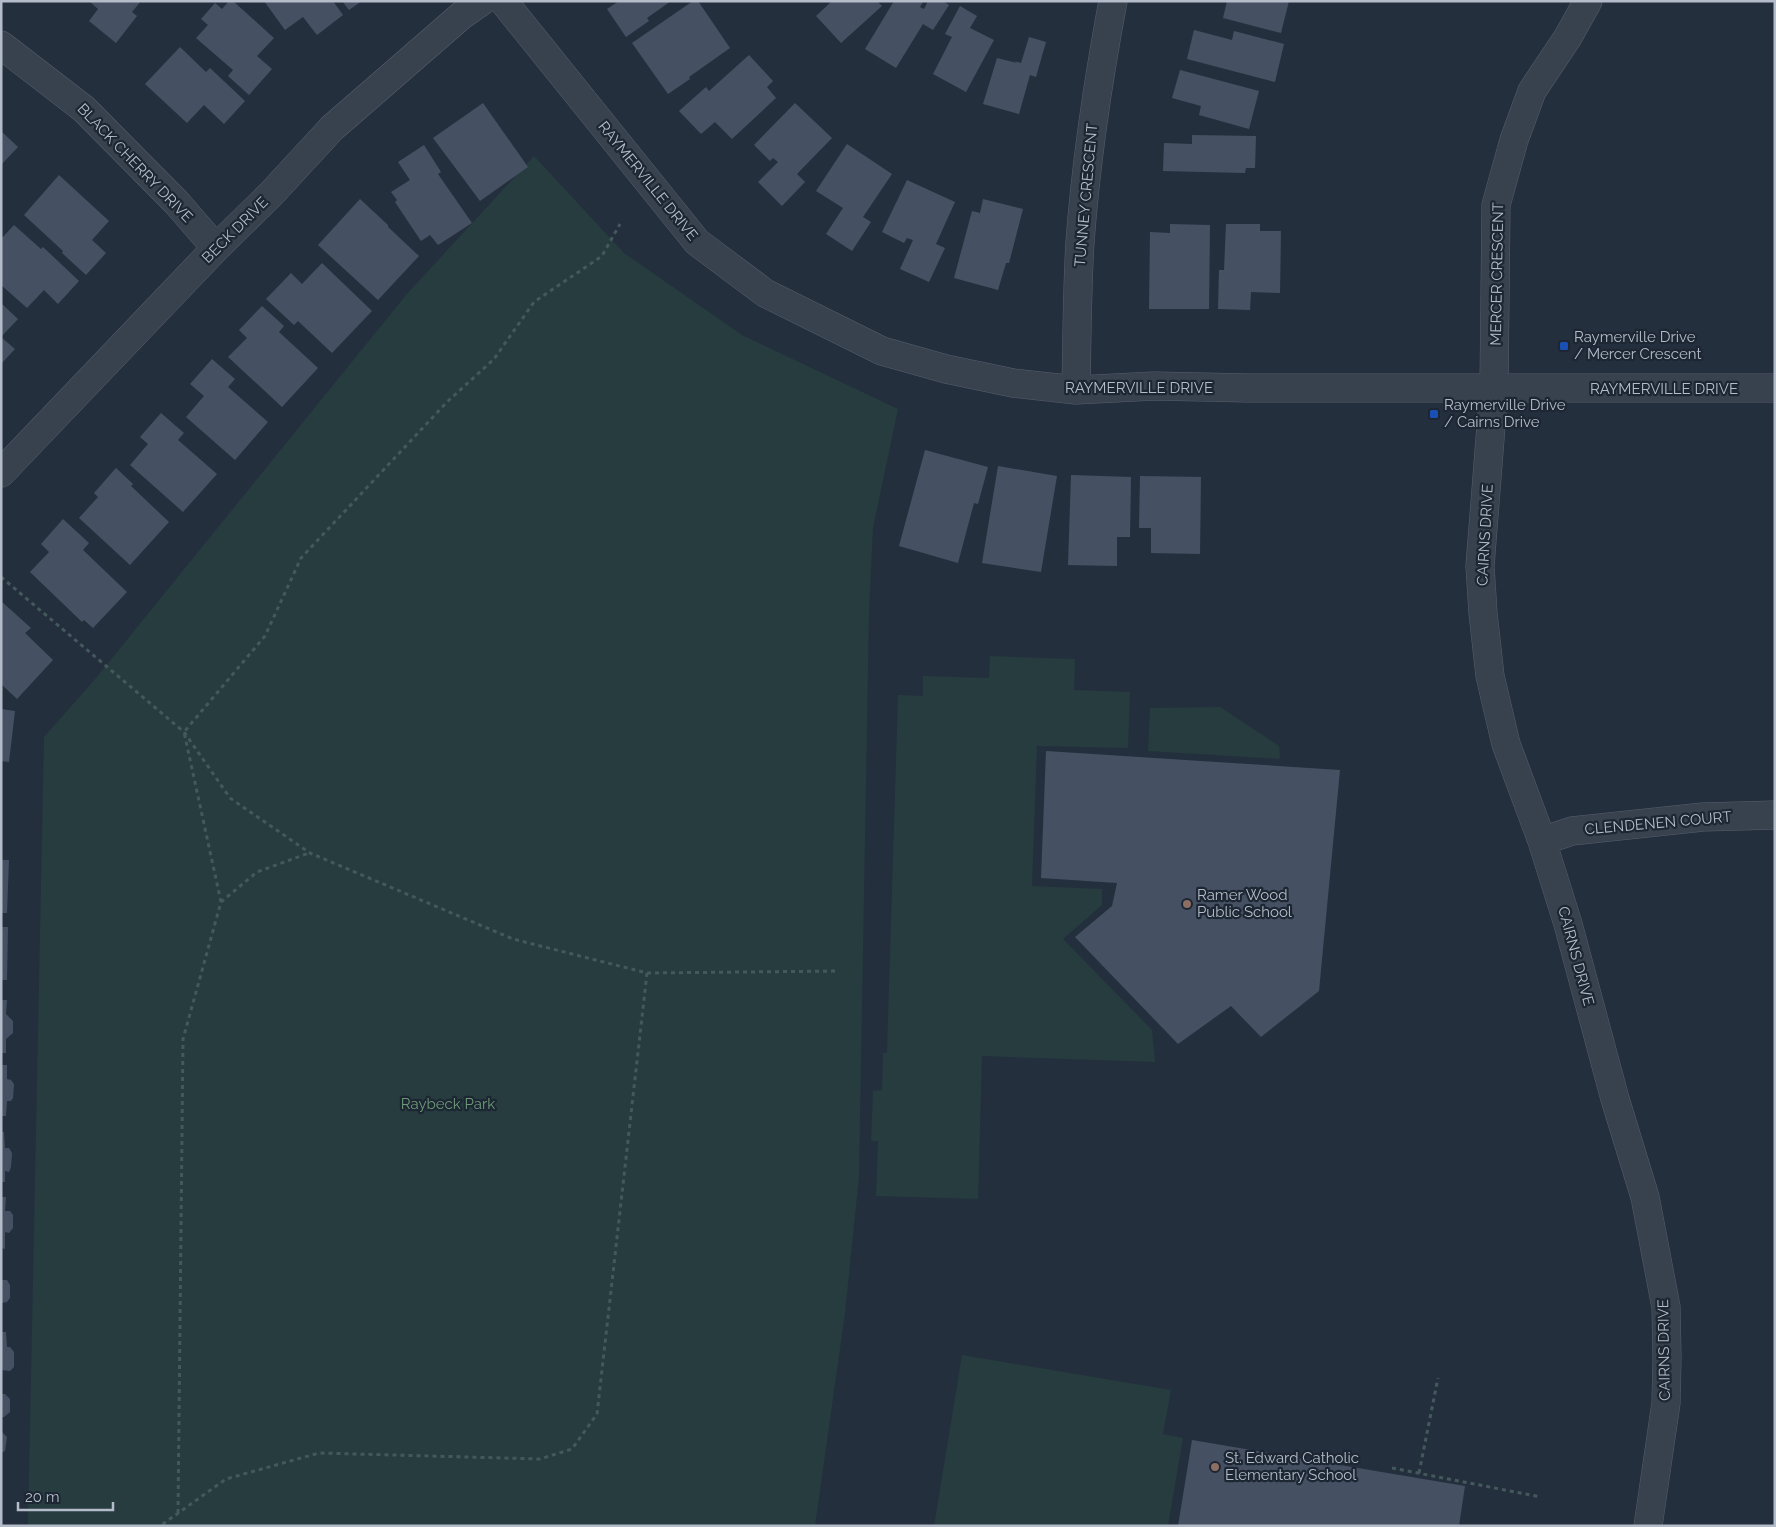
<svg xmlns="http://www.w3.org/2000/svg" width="1776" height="1527" viewBox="0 0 1776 1527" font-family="Raleway,sans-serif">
  <rect width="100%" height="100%" fill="#242f3e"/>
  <path fill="#263c3f" d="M 534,156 L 624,253 L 742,335 L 898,409 L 873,528 L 869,611 L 859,1177 L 845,1313 L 815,1526 L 28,1526 L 44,737 L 96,678 L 406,295 Z
    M 990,656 L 1075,659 L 1074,690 L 1130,692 L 1128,748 L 1037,746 L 1032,886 L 1102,889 L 1102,905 L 1063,939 L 1152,1030 L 1155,1062 L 982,1056 L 978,1199 L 876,1196 L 878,1141 L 871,1141 L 873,1091 L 882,1090 L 883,1053 L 887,1053 L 898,695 L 923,696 L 923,676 L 989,678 Z
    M 1220,707 L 1279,746 L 1280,759 L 1148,751 L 1150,708 Z
    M 962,1355 L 1171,1390 L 1163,1434 L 1183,1438 L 1168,1526 L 934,1526 Z"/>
  <path fill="#455162" d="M 89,1 L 141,1 L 132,12 L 137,16 L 116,43 L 89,21 L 98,9 Z
    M 229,1 L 233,1 L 274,38 L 257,56 L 272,69 L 249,95 L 228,76 L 233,70 L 196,38 L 208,25 L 201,19 L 215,3 L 222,9 Z
    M 264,1 L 333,1 L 343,15 L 317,35 L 303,17 L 285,30 Z
    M 342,1 L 362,1 L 349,10 Z
    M 619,1 L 671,1 L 647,18 L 649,21 L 626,37 L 607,9 Z
    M 693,1 L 698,1 L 730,48 L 689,77 L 690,79 L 668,94 L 632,43 Z
    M 832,1 L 877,1 L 882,6 L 841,43 L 816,16 Z
    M 894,1 L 922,1 L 923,2 L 920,7 L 924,9 L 928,1 L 943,1 L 949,5 L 933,30 L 923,24 L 896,68 L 865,49 Z
    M 1227,1 L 1289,1 L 1281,33 L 1223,18 Z
    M 960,6 L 977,16 L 970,28 L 994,40 L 966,92 L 933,74 L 952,37 L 945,34 Z
    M 1194,30 L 1232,40 L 1234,31 L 1284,44 L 1275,82 L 1187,59 Z
    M 1029,37 L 1046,42 L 1036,77 L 1030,75 L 1019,114 L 983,104 L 997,58 L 1017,63 L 1014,61 L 1021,63 Z
    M 180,47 L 206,72 L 210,68 L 245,101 L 224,124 L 204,105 L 187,123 L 145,84 Z
    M 749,55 L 773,81 L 767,87 L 776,98 L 732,139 L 715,122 L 701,134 L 679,111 L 706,87 L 709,91 Z
    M 1180,70 L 1259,91 L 1249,129 L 1199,115 L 1201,106 L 1172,98 Z
    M 483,103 L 528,167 L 480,201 L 433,138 Z
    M 795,103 L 832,138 L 797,174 L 805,182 L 782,206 L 758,182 L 778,162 L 773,158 L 770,161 L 754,145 Z
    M 1,131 L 18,147 L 1,165 Z
    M 1192,135 L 1256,136 L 1255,168 L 1246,168 L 1245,173 L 1163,171 L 1164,143 L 1192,144 Z
    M 847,144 L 892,174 L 863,217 L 871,222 L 852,251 L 826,234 L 843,208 L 816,191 Z
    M 424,145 L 441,172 L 438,174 L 472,223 L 438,245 L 430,235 L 421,241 L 395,202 L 397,200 L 391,192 L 410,180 L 398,162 Z
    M 59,175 L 109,221 L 92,240 L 106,253 L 86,275 L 62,253 L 63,251 L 24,215 Z
    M 907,180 L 955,202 L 936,244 L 945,248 L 929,282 L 900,269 L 913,240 L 907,238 L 904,243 L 882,232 Z
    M 360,199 L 388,225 L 388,227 L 419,256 L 378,300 L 318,245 Z
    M 983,199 L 1023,209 L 1009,263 L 1006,263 L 998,290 L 954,278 L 972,211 L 980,213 Z
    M 1170,224 L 1210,225 L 1209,309 L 1149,309 L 1150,232 L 1170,233 Z
    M 1226,224 L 1260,224 L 1260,231 L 1281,231 L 1280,293 L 1251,292 L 1250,310 L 1218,309 L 1219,270 L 1224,270 Z
    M 14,225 L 41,249 L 43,247 L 79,281 L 58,304 L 44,290 L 27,308 L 1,285 L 1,239 Z
    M 322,263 L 372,311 L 332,353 L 298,321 L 294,325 L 266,299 L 291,273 L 302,284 Z
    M 1,303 L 18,319 L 1,337 L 15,349 L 1,364 Z
    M 262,306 L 284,326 L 279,332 L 318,368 L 282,407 L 228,357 L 247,338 L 239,330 Z
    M 212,359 L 235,379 L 228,387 L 268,422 L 235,460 L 186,417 L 204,396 L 190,384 Z
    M 161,413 L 184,433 L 178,440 L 217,474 L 183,512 L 130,465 L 148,444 L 140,437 Z
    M 925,450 L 988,467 L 978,504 L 974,503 L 958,563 L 899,546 Z
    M 998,466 L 1057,476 L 1041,572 L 982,563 Z
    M 116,468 L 133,484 L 131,486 L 169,522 L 130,565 L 79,518 L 98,497 L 94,493 Z
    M 1071,475 L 1131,477 L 1130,537 L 1117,537 L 1117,566 L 1068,565 Z
    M 1140,476 L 1201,477 L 1200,554 L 1151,553 L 1151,528 L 1139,528 Z
    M 63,519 L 89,543 L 83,550 L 127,592 L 93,628 L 84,620 L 82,622 L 30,572 L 49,552 L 41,544 Z
    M 1,601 L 31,628 L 25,633 L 53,660 L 17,699 L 1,684 Z
    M 1,709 L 15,711 L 9,762 L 1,761 Z
    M 1046,751 L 1340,770 L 1319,991 L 1261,1037 L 1231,1006 L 1178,1044 L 1075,937 L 1112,906 L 1117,883 L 1041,878 Z
    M 1,860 L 9,860 L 7,913 L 1,913 Z
    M 1,927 L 8,927 L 7,980 L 1,980 Z
    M 1,1000 L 7,1000 L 6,1014 L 13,1021 L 13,1033 L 6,1039 L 6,1053 L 1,1053 Z
    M 1,1065 L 7,1065 L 7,1079 L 11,1080 L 14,1084 L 13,1098 L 11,1101 L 7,1101 L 6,1116 L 1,1116 Z
    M 1,1132 L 4,1132 L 5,1148 L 9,1148 L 12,1153 L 11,1167 L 9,1172 L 5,1171 L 5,1182 L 1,1182 Z
    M 1,1197 L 6,1197 L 5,1211 L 10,1211 L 13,1215 L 13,1228 L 9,1233 L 5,1232 L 5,1249 L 1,1248 Z
    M 1,1280 L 7,1280 L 10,1285 L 10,1298 L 7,1302 L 1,1303 Z
    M 1,1332 L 6,1332 L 7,1347 L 10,1347 L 14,1352 L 14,1367 L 10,1371 L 1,1370 Z
    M 1,1394 L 5,1394 L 10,1399 L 10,1412 L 4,1417 L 1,1417 Z
    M 1,1431 L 7,1437 L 5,1451 L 1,1453 Z
    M 1192,1440 L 1465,1486 L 1459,1526 L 1178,1526 Z"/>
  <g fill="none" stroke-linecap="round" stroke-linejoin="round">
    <g stroke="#565f6c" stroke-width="29">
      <path id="minor" d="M 503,1 L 697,242 L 765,293 L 882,351 L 946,369 L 1013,383 L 1076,390 L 1154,386 L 1249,388 L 1775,388
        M 1588,1 L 1568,37 L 1532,91 L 1514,140 L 1496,205 L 1494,388 L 1480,566 L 1483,613 L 1490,676 L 1506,744 L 1542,841 L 1568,924 L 1615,1099 L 1645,1197 L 1666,1307 L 1667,1358 L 1666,1403 L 1648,1526
        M 1,45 L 84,109 L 177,203 L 216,248
        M 1076,390 C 1077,341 1077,291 1080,242 C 1086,161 1098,81 1113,1
        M 1,473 L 216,248 L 272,193 L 332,128 L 462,15 L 482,1
        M 1542,841 L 1572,831 L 1703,817 L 1775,815"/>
    </g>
    <path stroke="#44595c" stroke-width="3" stroke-dasharray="4 4" stroke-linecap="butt" d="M 1,577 L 184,732 L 230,798 L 310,853 L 513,939 L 647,973 L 597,1414 L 572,1449 L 540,1459 L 319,1453 L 226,1479 L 160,1526
      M 221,902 L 184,732 L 265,636 L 301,558 L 447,402 L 494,359 L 534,302 L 602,256 L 620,224
      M 647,973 L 839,971
      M 1392,1468 L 1541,1497
      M 1419,1473 L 1438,1378
      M 178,1513 L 183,1039 L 221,902 L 257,872 L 309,853"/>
    <use href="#minor" stroke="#38414e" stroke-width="28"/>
  </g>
  <g fill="#1a4fb4" stroke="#1d2633" stroke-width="2">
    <rect x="1559" y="341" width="10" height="10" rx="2.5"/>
    <rect x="1429" y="409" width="10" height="10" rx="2.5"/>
  </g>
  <g fill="#8d6e63" stroke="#1d2633" stroke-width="2">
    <circle cx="1187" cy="904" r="5"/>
    <circle cx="1215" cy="1467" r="5"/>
  </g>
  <g text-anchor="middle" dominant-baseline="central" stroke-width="4.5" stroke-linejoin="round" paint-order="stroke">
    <g font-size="15" fill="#b4bcc9" stroke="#1d2633">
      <text transform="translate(135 163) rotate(46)">BLACK CHERRY DRIVE</text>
      <text transform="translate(648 181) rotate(51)">RAYMERVILLE DRIVE</text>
      <text transform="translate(1086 195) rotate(-85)">TUNNEY CRESCENT</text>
      <text transform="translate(235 230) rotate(-45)">BECK DRIVE</text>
      <text transform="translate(1497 274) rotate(-89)">MERCER CRESCENT</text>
      <text x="1139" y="388">RAYMERVILLE DRIVE</text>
      <text x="1664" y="389">RAYMERVILLE DRIVE</text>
      <text transform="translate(1485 535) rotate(-87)">CAIRNS DRIVE</text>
      <text transform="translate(1658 823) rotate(-5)">CLENDENEN COURT</text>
      <text transform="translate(1576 956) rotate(75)">CAIRNS DRIVE</text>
      <text transform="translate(1664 1350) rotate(-91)">CAIRNS DRIVE</text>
    </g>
    <g font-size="15" fill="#b4bcc9" stroke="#1d2633" text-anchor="start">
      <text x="1574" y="337">Raymerville Drive<tspan x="1574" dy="17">/ Mercer Crescent</tspan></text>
      <text x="1444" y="405">Raymerville Drive<tspan x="1444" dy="17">/ Cairns Drive</tspan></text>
      <text x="1197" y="895">Ramer Wood<tspan x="1197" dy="17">Public School</tspan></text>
      <text x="1225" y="1458">St. Edward Catholic<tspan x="1225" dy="17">Elementary School</tspan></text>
    </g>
    <g font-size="15" fill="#6b9a76" stroke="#1d2633">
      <text x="448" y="1104">Raybeck Park</text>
    </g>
  </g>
  <rect width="1776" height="1527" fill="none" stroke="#b4bcc9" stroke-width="5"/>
  <path d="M18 1502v8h95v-8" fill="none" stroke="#b4bcc9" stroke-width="2.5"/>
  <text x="25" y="1502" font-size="15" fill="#b4bcc9" stroke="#1d2633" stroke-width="4" paint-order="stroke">20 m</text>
</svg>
